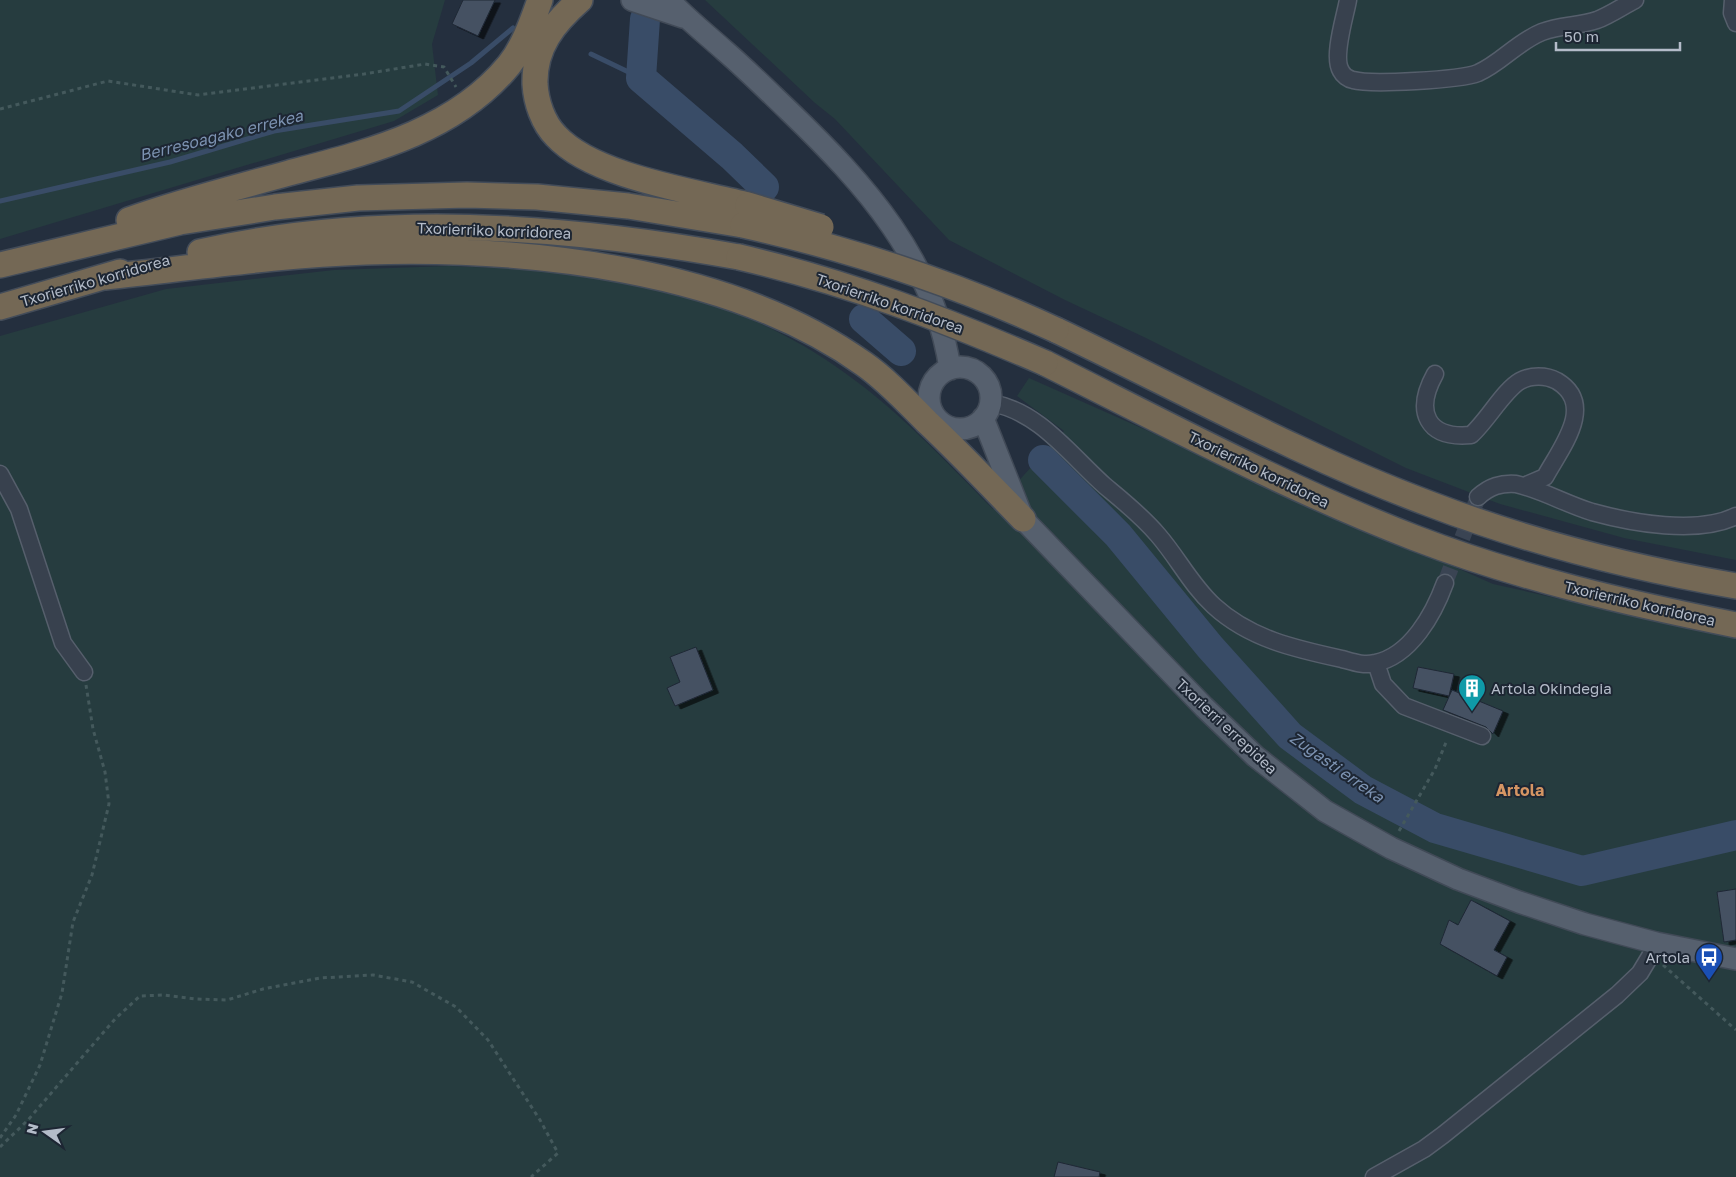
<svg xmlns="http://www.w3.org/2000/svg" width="1736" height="1177" viewBox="0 0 1736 1177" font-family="'Golos Text',sans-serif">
  <defs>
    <filter id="shadow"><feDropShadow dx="5.5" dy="3" stdDeviation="0" flood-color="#0009"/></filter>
  </defs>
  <rect width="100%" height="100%" fill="#242f3e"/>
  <path fill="#263c3f" d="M 0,0 L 445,0 L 432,44 L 438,95 L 394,121 L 0,239 Z
    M 705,0 L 1736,0 L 1736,560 L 1624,538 L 1500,504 L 1406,468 L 1146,338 L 1065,300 L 949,240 L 835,119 L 815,103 Z
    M 449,266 C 484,268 520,267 555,271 C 658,282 761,311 845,373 C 900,412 946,462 993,509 L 1064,431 L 1017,396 L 1029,378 L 1493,584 L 1736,638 L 1736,1177 L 0,1177 L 0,336 L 166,289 L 334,270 Z"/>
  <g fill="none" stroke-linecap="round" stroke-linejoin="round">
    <path stroke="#394c67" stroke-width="5" d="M 591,54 L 641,78
      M 0,201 L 170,162 L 274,131 L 399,111 L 471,63 L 513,28"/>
    <path stroke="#394c67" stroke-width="30" d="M 645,19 L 641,78 L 732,156 L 764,187
      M 864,319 L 901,351
      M 1043,460 L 1118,535 L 1210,647 L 1290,736 L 1363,790 L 1435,828 L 1582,871 L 1736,835"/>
  </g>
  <path fill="#455162" stroke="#1f2835" filter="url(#shadow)" d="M 463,0 L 495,0 L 478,36 L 452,24 Z
    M 696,647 L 713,690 L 675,706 L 667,688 L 680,682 L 670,657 Z
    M 1418,667 L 1454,674 L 1449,696 L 1413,688 Z
    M 1452,690 L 1503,711 L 1493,734 L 1486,727 L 1443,710 Z
    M 1736,889 L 1736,940 L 1724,942 L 1717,892 Z
    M 1471,900 L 1510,921 L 1494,950 L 1507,957 L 1497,976 L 1440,944 L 1449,920 L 1458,925 Z
    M 1058,1162 L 1100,1172 L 1099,1177 L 1054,1177 Z"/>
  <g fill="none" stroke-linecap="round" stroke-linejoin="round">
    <path stroke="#3a4453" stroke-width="16" stroke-dasharray="16 8" stroke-linecap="butt" d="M 1445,583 L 1478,497"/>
    <g stroke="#565f6c" stroke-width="19">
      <path id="minor" d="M 1348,0 C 1345,17 1332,57 1341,71 C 1343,75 1348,79 1353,80 C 1371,85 1460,80 1478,73 C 1501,63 1517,42 1542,32 C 1560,25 1580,26 1597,20 C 1610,15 1623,6 1635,0
        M 1733,0 L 1732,13 L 1736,23
        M 1435,374 C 1414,412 1427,439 1471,435 C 1487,421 1504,390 1520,381 C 1531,375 1546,375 1557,381 C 1597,405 1560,449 1545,477 L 1524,486
        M 991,403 C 1039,411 1070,455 1105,486 C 1123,501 1142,516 1158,535 C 1178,558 1191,585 1214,606 C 1250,639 1296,649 1342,659 C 1353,662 1364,666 1375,663 C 1411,656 1434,613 1445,583
        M 0,474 L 19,509 L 63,643 L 84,672
        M 1478,497 C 1490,486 1501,483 1516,484 C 1542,490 1566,504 1592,512 C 1632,523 1698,535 1736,516
        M 1376,663 L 1383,684 L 1404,706 L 1482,736
        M 1374,1177 L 1424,1149 L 1443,1135 L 1617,995 L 1640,973 L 1658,943"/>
    </g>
    <g stroke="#414a57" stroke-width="24">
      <path id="major" d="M 632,0 L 683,17
        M 669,0 C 687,19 706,34 725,51 C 747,70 768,91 789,111 C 865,184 934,260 950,369
        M929 398a31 31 0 1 1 62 0a31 31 0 1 1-62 0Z
        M 983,418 L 1023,519 L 1204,707 L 1255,756 L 1325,811 L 1391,848 L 1458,879 L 1519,902 L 1585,924 L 1656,943 L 1736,959"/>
    </g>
    <g stroke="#434c59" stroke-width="28">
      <path id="highway" d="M 580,0 C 554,23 534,47 535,84 C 536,102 543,123 556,136 C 594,177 694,191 748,205
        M 129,220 C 181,201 235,188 289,173 C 368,152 454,132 509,65 C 524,46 532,22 540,0
        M 200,252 C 378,212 561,225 739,257
        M 0,265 L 180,222 L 275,207 L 358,198 L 467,195 L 537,197 L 628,206 L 743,225
        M 105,277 C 192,268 279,255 366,252 C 526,247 730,268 864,364 C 887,380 907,402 927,422 C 960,453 991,486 1023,519
        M 0,307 L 120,272
        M 1056,330 C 1180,389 1301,456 1430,504 C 1529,542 1632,568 1736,586
        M 1045,363 C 1167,424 1288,489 1415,538 C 1519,578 1627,603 1736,625"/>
    </g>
    <path stroke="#44595c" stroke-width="3" stroke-dasharray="4 4" stroke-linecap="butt" d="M 0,109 L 108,81 L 198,95 L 364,74 L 425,64 L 444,67 L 456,87
      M 1399,831 L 1435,769 L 1447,740
      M 1663,965 L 1736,1030
      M 0,1138 L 16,1115 L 40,1065 L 62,993 L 73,922 L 92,875 L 109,804 L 105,772 L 93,729 L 86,685
      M 0,1147 L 28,1120 L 115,1019 L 140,996 L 163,995 L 196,999 L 227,1000 L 263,989 L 320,978 L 373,975 L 412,982 L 456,1007 L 488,1040 L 540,1120 L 558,1153 L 531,1177"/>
    <use href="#minor" stroke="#38414e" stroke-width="16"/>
    <use href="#major" stroke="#56606e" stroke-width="21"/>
    <use href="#highway" stroke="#746855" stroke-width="25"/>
    <g stroke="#434c59" stroke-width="28" stroke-linecap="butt">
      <path id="highway-bridge" d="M 748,205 L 821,227
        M 743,225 C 851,249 956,284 1056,330
        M 739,257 C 847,282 944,319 1045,363"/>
    </g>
    <use href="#highway-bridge" stroke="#746855" stroke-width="25"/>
  </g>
  <defs>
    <g id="building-pin" transform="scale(1.4375)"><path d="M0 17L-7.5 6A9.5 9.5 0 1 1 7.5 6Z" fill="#0f9aa8" stroke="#1d2633"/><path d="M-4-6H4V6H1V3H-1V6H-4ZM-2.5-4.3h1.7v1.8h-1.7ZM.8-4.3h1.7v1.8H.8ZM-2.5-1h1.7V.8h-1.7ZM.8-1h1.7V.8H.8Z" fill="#fff"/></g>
    <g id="bus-pin" transform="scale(1.4375)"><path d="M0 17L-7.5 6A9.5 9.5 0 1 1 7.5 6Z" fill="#1a4fb4" stroke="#1d2633"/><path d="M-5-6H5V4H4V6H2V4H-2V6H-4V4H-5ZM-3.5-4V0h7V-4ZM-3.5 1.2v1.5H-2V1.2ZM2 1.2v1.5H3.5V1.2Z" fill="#fff"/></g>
  </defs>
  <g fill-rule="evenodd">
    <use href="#building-pin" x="1472" y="688"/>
    <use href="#bus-pin" x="1709" y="957"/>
  </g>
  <g text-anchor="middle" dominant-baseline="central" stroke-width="4" stroke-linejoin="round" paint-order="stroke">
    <g font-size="15" fill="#b4bcc9" stroke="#1d2633">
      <text transform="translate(494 230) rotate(2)">Txorierriko korridorea</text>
      <text transform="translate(95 280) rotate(-16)">Txorierriko korridorea</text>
      <text transform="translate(890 303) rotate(19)">Txorierriko korridorea</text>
      <text transform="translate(1259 469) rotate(26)">Txorierriko korridorea</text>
      <text transform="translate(1640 603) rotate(13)">Txorierriko korridorea</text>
      <text transform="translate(1227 726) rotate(43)">Txorierri errepidea</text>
    </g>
    <g font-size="15" fill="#b4bcc9" stroke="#1d2633" text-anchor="start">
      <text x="1491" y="688">Artola Okindegia</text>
      <text x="1690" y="957" text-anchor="end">Artola</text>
    </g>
    <g font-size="16" font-style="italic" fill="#7c92b1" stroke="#1d2633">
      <text transform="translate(221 135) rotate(-14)">Berresoagako errekea</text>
      <text transform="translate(1337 767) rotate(35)">Zugasti erreka</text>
    </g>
    <g font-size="16" font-weight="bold" fill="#d59563" stroke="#1d2633">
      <text x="1520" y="790">Artola</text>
    </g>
  </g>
  <g transform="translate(45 1132) rotate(284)" stroke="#1d2633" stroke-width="4" paint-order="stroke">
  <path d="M0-4L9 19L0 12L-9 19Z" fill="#b4bcc9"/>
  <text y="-8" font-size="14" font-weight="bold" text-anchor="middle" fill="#b4bcc9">N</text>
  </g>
  <path d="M1556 42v8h124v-8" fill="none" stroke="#b4bcc9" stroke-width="2.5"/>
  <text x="1564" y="42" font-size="15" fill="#b4bcc9" stroke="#1d2633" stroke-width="4" paint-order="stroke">50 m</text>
</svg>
